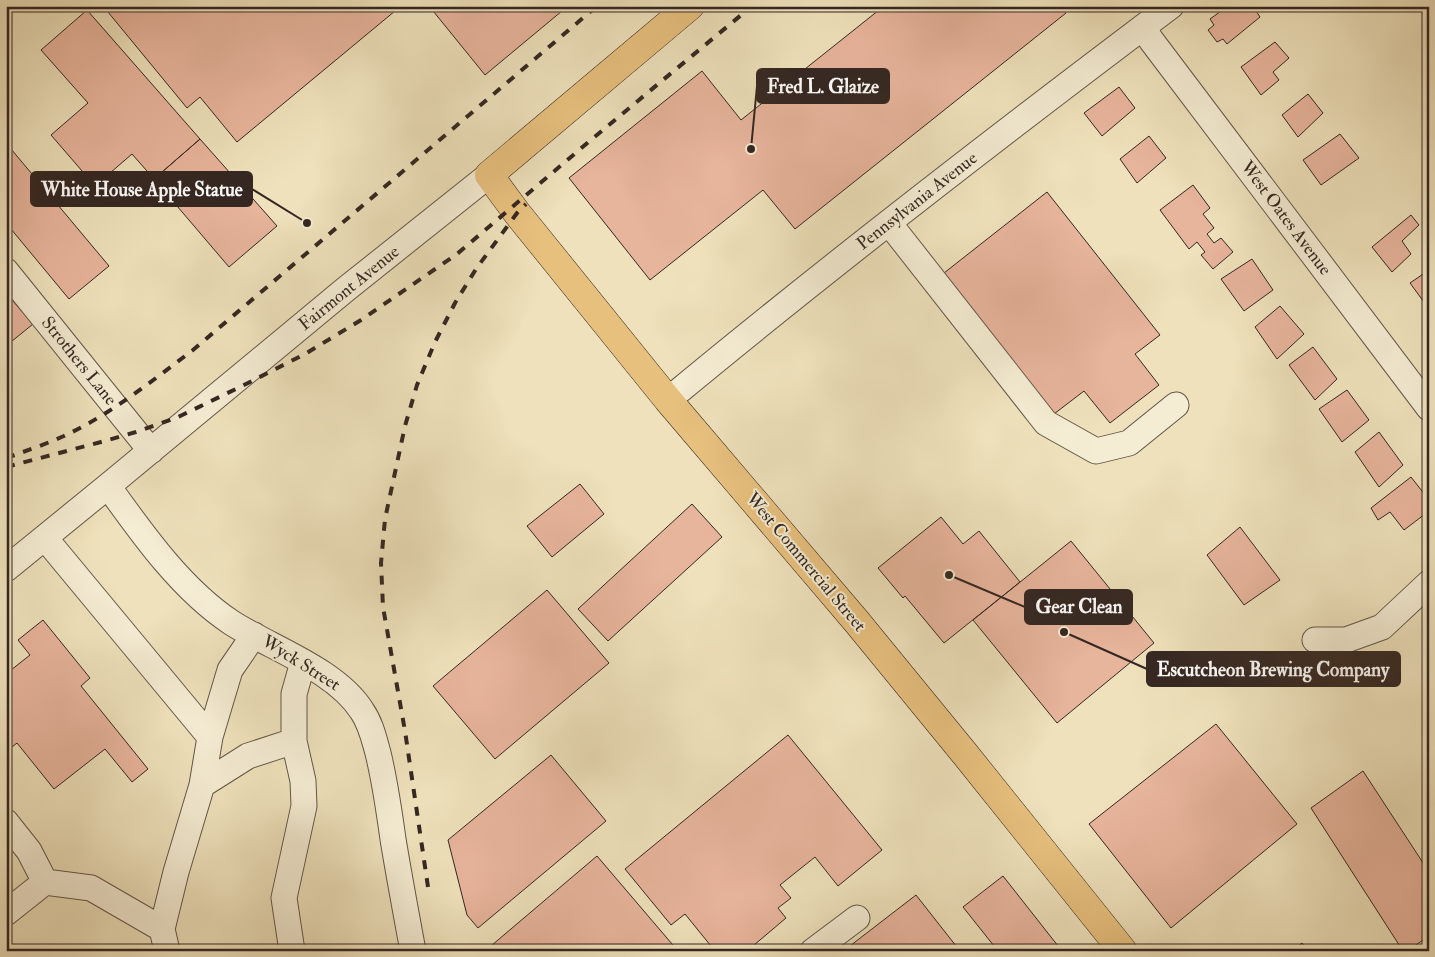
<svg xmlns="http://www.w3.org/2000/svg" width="1435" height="957" viewBox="0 0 1435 957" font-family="'IM FELL Double Pica',serif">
  <rect width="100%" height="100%" fill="#eee1bb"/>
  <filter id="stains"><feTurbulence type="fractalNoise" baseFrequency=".004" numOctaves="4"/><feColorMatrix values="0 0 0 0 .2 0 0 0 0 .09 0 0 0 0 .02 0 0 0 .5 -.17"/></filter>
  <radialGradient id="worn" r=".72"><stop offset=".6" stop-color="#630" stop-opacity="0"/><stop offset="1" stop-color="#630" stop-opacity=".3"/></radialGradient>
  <path fill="#e7b49c" stroke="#342722" d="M 103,6 L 401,6 L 237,142 L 200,97 L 187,108 Z
    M 429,6 L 568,6 L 485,75 Z
    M 884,6 L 1061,6 L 1066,13 L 795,229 L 763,190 L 650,280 L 569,178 L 702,71 L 741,120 Z
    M 1228,6 L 1253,6 L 1260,17 L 1227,44 L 1223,39 L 1217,42 L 1208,30 L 1214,25 L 1210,19 Z
    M 87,10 L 200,139 L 154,179 L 132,154 L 95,186 L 51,135 L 88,103 L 41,50 Z
    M 1275,42 L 1289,58 L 1273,72 L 1279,80 L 1261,95 L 1241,67 Z
    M 1119,87 L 1135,108 L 1102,136 L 1084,113 Z
    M 1308,94 L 1323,113 L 1298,137 L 1282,115 Z
    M 1340,134 L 1359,158 L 1321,185 L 1303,160 Z
    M 1149,136 L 1166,158 L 1137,183 L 1120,159 Z
    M 200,139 L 277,226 L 229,267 L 154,179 Z
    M 6,143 L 109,266 L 69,299 L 6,223 Z
    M 1193,185 L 1210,208 L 1203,214 L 1214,228 L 1207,234 L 1214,243 L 1221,238 L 1233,252 L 1213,269 L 1201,255 L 1205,252 L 1197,242 L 1189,249 L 1160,210 Z
    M 1047,192 L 1160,335 L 1135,354 L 1159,385 L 1110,423 L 1084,391 L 1054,414 L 944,273 Z
    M 1411,215 L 1419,225 L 1402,241 L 1411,254 L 1392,272 L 1372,247 Z
    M 1252,259 L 1273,290 L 1244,311 L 1221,279 Z
    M 1429,270 L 1429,309 L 1410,283 Z
    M 6,293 L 33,324 L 6,346 Z
    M 1280,306 L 1304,334 L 1277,359 L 1255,327 Z
    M 1313,347 L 1337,379 L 1315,400 L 1289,365 Z
    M 1347,390 L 1369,420 L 1342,442 L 1319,409 Z
    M 1379,432 L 1403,465 L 1379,487 L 1355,452 Z
    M 1411,477 L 1429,500 L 1429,511 L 1404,530 L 1390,512 L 1378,520 L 1371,508 Z
    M 580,484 L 604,514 L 552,557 L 527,526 Z
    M 692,504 L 722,537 L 608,641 L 578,609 Z
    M 941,517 L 963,544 L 979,531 L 1020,582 L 944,643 L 905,596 L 903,598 L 878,568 Z
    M 1240,527 L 1280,580 L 1244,605 L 1207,555 Z
    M 1071,541 L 1154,643 L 1057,723 L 973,620 Z
    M 547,590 L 609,663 L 495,759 L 433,686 Z
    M 43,620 L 90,678 L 81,686 L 148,769 L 132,782 L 105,749 L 54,789 L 17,743 L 7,751 L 6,749 L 6,674 L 30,655 L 18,640 Z
    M 1216,724 L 1297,824 L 1171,928 L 1089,824 Z
    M 788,735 L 882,850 L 838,886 L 815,857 L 780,885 L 791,898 L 778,908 L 786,918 L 747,951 L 715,951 L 685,914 L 671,925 L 625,869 Z
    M 551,755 L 606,821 L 478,928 L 467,915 L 448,840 Z
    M 1363,771 L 1429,872 L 1429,936 L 1407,951 L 1403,951 L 1311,808 Z
    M 597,856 L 678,951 L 485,951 Z
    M 1003,876 L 1062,951 L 998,951 L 963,907 Z
    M 916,895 L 960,951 L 848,951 L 846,949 Z
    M 1302,943 L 1309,951 L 1292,951 Z"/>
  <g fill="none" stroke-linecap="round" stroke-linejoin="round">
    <g stroke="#625648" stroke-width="27">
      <path id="minor" d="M 1143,27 L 1151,40 L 1429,408
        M 889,223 L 1046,423 L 1096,451 L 1129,443 L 1176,405
        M 6,271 L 151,451
        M 668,400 C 832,264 1001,134 1171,6
        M 108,486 C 143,535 182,590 232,623 C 273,649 336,670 362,711 C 371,724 374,739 378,753 C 385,782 389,810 393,839 C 399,876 406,913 413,951
        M 45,538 L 210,737 L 230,670 L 254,635
        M 6,569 L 108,486 L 346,289 L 489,175
        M 1315,640 L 1346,640 L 1382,627 L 1429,583
        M 202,785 L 248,756 L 294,741
        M 6,822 L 29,851 L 45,882 L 6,913
        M 45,882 L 91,888 L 162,929
        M 167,951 L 162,929 L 176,872 L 202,785 L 210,737
        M 292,951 L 284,898 L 304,806 L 303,781 L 294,741 L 294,694 L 303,662
        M 813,951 L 857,918"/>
    </g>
    <g stroke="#342722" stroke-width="29">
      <path id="major" d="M 690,6 L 489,175 L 517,213 L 668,400 L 857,622 L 965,754 L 1123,951"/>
    </g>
    <use href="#minor" stroke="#f4ecd3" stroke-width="25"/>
    <use href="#major" stroke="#e7c07e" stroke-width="28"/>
    <path stroke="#342722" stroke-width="4" stroke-dasharray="9 9" stroke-linecap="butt" d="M 6,458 C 26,451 46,444 64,436 C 111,414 152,381 193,350 L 597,6
      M 6,467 L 101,442 L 136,432 L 176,418 L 240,387 L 305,354 L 361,320 L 457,254 L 592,139 L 752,6
      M 428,887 L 405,731 L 383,607 L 381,563 L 385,519 L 405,426 L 417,385 L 435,342 L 455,303 L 476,269 L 517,213 L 526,204"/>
  </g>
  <g text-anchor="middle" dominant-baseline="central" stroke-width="4" stroke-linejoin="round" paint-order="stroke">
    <g font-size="18" fill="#342722" stroke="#f4ecd3">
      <text transform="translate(917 201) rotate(-38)">Pennsylvania Avenue</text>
      <text transform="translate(1286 218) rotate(53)">West Oates Avenue</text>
      <text transform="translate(349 288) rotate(-39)">Fairmont Avenue</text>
      <text transform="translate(79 361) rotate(51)">Strothers Lane</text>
      <text transform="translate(806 562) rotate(50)">West Commercial Street</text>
      <text transform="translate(301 663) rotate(32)">Wyck Street</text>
    </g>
  </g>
  <path fill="none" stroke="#342722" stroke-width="2" d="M751 149L757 86M307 223L252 189M949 575L1025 607M1064 632L1147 669"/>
  <g fill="#342722" stroke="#f4ecd3" stroke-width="2">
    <circle cx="751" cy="149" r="5"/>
    <circle cx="307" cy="223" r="5"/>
    <circle cx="949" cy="575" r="5"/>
    <circle cx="1064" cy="632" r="5"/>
  </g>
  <g fill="#342722" stroke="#342722" stroke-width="2">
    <rect x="757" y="69" width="132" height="34" rx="5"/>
    <rect x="31" y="172" width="221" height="34" rx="5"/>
    <rect x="1025" y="590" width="107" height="34" rx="5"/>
    <rect x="1147" y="652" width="253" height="34" rx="5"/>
  </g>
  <g font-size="19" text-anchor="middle" font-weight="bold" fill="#fff">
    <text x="823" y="93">Fred L. Glaize</text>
    <text x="142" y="196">White House Apple Statue</text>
    <text x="1079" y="613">Gear Clean</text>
    <text x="1273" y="676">Escutcheon Brewing Company</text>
  </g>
  <rect width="1435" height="957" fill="none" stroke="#eee1bb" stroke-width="25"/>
  <rect x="8" y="8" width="1420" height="942" fill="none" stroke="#342722" stroke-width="2.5"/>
  <rect x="12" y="12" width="1410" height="932" fill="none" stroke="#342722"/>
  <rect width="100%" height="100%" filter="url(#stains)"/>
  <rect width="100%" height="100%" fill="url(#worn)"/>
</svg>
